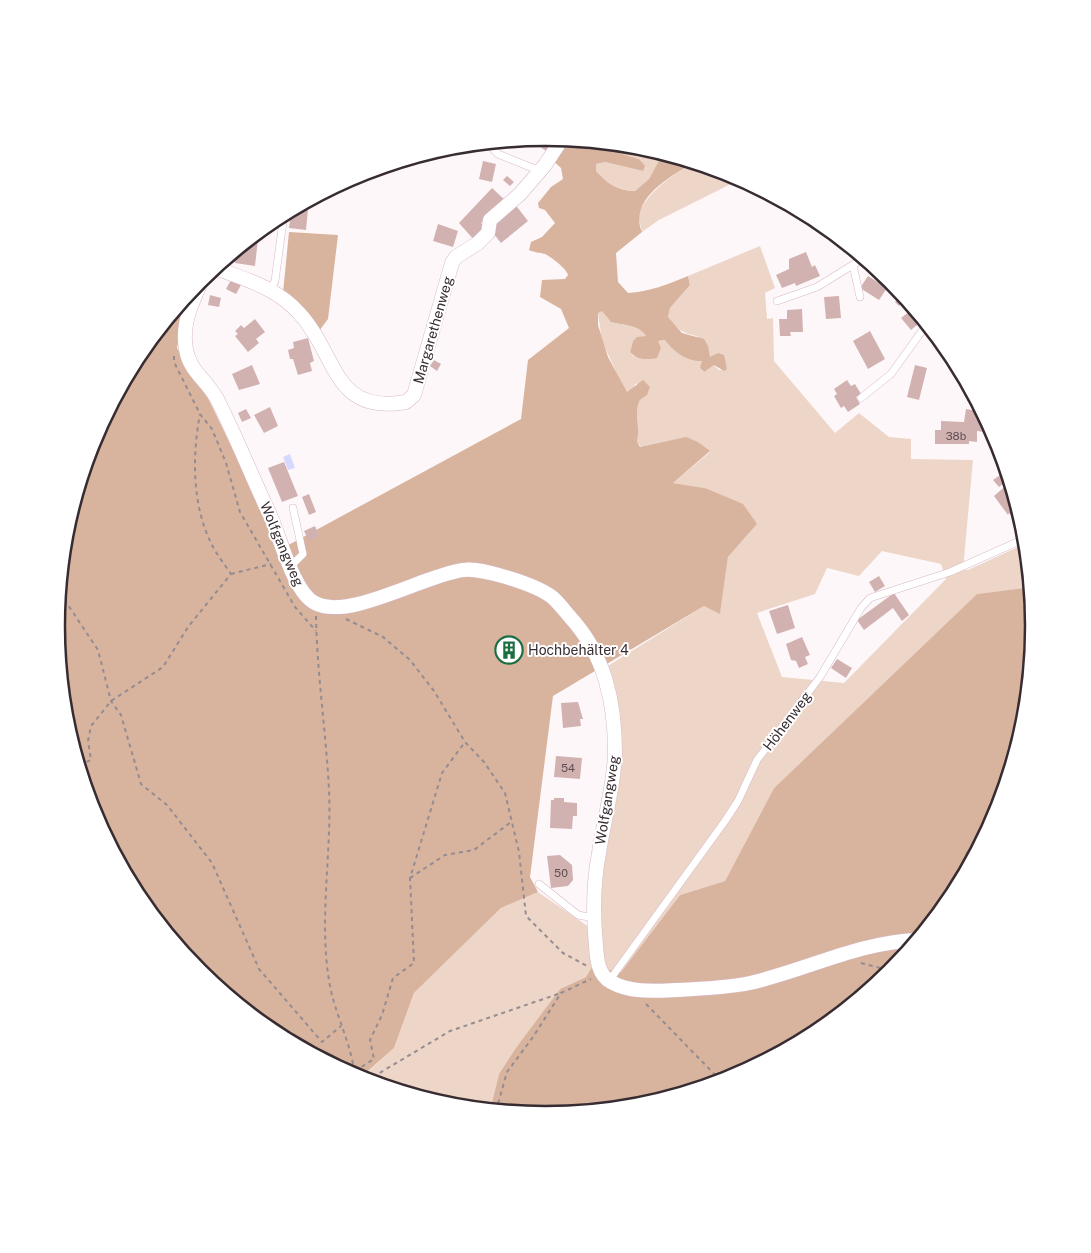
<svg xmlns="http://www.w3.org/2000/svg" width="1091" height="1253" viewBox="0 0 1091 1253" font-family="'Public Sans',sans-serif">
  <rect width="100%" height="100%" fill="#fef7fa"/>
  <path fill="#edd6c7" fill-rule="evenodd" d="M 619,144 L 641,147 L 663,153 L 649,179 L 635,191 L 612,188 L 596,171 L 596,164 L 605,162 L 643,171 L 639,159 L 612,151 Z
    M 694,163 L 741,179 L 659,220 L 642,232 L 638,215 C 649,190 671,176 694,163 Z
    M 760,246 L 775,288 L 765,293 L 767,319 L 773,318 L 774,361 L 835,433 L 859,413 L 889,437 L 911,439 L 911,459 L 973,460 L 963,570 L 968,570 L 1027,543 L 1031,587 L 977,594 L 774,788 L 725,881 L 680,895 L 621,972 L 603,969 L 597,909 L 615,792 L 606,667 L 704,606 L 720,613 L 728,557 L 757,524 L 705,488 L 673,483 L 710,452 L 698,442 L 669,441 L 641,447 L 637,441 C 641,427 633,413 640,400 L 647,395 L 636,383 L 632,389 L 627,392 L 623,387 L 602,341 L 598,313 L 602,310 L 611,322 C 622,325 639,325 647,336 L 633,341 L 630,352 L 633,356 L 640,358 L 658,341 L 665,340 C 675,353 687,358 703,361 L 700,368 L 703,372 L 714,365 L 719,370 L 727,369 L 724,360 L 709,357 L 697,336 C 682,333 677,329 668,317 L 670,308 L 690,285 L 688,276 ZM 882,551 L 941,564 L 946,579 L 844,683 L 782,677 L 757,613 L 815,594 L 827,568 L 859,576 Z
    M 538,892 L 589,927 L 593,965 L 586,977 L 560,989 L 499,1074 L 490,1110 L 450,1106 L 360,1079 L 394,1048 L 414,993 L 501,908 Z"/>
  <path fill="#d8b49e" d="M 562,139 L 600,143 L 600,146 L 603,148 L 609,143 L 619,144 L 612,151 L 639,159 L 645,166 L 643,171 L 605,162 L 596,164 L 596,171 C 609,185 616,190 635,191 L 649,179 L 663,153 L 694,163 C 670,176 628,200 642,232 L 616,253 L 618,282 L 628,293 C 649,292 668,284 688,276 L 690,285 L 670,308 L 668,317 L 682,333 L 704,339 L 708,346 L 710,357 L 718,353 L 724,355 L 727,369 L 724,371 L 714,365 L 704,372 L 700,368 L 702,361 C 687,362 673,351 665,340 L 658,341 L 661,348 L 657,358 C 648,360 636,360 630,352 L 633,341 L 637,337 L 646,336 C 640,325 622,325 611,322 L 602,311 L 598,313 L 598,325 L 608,357 L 627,392 L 643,380 L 650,387 L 647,395 L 640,400 C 633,414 641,427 637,441 L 640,447 L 686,437 L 698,442 L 710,451 L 673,483 L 705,488 L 743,504 L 757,524 L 728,557 L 720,614 L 704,606 L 553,696 L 530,877 L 538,892 L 501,908 L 414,993 L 394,1048 L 359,1079 L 273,1033 L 199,972 L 139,898 L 93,813 L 66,722 L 56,626 L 66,531 L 94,439 L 139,354 L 186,298 L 177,348 L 208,398 L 281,549 L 521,419 L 528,360 L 569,328 L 561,309 L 540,297 L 542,280 L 565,279 L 568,275 C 567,269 550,256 545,254 C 539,252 535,253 529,250 L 531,242 L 542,237 L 555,223 L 545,210 L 539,208 L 538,203 L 551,187 L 563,179 L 561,168 L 550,158 Z
    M 289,232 L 338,235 L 328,319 L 319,331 L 283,293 Z
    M 1031,587 L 1035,626 L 1025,722 L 997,814 L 952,899 L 891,973 L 817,1033 L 732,1079 L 641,1106 L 545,1116 L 490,1110 L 499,1074 L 516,1048 L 560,989 L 586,977 L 593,965 L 603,969 L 621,972 L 680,895 L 725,881 L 774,788 L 977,594 Z"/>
  <path fill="#d6d9ff" d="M 290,454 L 295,468 L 288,470 L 283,457 Z"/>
  <path fill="#d2b2b1" d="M 546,137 L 556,140 L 546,151 L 533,142 L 535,138 Z
    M 483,161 L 496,164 L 492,182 L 479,179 Z
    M 507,176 L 514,182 L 510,186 L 503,180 Z
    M 492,188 L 506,201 L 481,223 L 488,230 L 475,241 L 459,223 Z
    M 305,203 L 304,208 L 308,209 L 306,230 L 289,228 L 291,211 Z
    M 514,203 L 528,221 L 501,243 L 490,229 L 501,220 L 498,216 Z
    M 438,224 L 458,231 L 453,247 L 433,241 Z
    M 251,238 L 258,239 L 255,266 L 235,263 L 237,250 Z
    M 806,252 L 812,267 L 815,265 L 820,276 L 796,286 L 795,283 L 782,288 L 776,275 L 789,269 L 789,259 Z
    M 868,276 L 887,288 L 879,300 L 860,288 Z
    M 232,278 L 242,283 L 236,294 L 226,289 Z
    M 902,293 L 907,299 L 899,306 L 895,302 Z
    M 210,295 L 221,298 L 219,307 L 208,305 Z
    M 839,296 L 841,318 L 826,319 L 824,297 Z
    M 914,308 L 923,320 L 911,330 L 901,318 Z
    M 802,309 L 803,332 L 790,332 L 791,336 L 780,336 L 779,319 L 787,319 L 787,310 Z
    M 255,319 L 265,332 L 256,339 L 259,343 L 248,352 L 235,336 L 238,334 L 235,331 L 241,325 L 244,328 Z
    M 870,331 L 885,359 L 868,369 L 853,341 Z
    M 308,338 L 314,361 L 310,363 L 312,371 L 298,375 L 293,359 L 290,359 L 288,350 L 294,348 L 293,342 Z
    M 434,360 L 441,364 L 437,371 L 430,366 Z
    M 252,365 L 260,384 L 239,390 L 232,374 Z
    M 915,365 L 927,368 L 919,400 L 907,397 Z
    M 847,380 L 851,386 L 855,384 L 861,394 L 856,397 L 860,404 L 848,412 L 844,406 L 841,408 L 834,396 L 837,394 L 834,389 Z
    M 270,407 L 278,426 L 264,433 L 254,415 Z
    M 246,409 L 251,418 L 242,422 L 238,413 Z
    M 966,409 L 983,412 L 986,418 L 984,432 L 977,431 L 977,442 L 969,441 L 969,444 L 935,444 L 935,430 L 941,430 L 941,421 L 964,422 Z
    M 284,462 L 298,496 L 282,502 L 268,468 Z
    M 1003,473 L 1008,480 L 999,487 L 993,480 Z
    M 1009,483 L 1021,517 L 1016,521 L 1009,513 L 1008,515 L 994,496 Z
    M 309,494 L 316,512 L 309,515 L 302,497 Z
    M 315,526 L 319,536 L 309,541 L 304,531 Z
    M 879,576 L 885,586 L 875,592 L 869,582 Z
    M 894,593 L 909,615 L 902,621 L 893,608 L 864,630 L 857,620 Z
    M 788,605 L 795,628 L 777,634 L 769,611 Z
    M 802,637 L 810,655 L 805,657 L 808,664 L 799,668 L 796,661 L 791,660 L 786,644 Z
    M 506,646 L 513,646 L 513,654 L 505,653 Z
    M 837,659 L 852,668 L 846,678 L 831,668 Z
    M 578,702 L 583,719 L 580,719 L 581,726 L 563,728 L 561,703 Z
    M 556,756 L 582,758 L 580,779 L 554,777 Z
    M 554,798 L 564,798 L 564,802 L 577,803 L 577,816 L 573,816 L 572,829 L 550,828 L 551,800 L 554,800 Z
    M 560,855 L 572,865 L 573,880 L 568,886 L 551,888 L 547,856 Z"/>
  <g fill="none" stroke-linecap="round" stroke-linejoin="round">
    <g stroke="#d6b9c7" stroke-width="8">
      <path id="lane" d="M 487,143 L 498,154 L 540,171
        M 853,265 L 860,297
        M 270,290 L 275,281 L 284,214
        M 777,301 L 817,287 L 864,258
        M 861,398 L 891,374 L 927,324
        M 290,567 L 303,554 L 293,508
        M 539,884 L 578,915 L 594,918
        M 609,981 L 725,821 L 738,801 L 757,760 L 820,677 L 861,608 L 870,598 L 950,572 L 1026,538"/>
    </g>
    <g stroke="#d6b9c7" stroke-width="15">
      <path id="street" d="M 215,268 C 245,279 277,288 299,313 C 338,355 332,415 406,402 L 414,395 L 452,263 L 456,257 L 478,243 L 488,233 L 490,220 L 520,194 L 545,165 L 562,139
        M 203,278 C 193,300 181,324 186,349 C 189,371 207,380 217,399 C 236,436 252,477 270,515 C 280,537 294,593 315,603 C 349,621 424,575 463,570 C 477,568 495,574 509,578 C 522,582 540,588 552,597 C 558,602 564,610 570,617 C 605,655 615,702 615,753 C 614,787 604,819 599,853 C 593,884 593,915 596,946 C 597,959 598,975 611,982 C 631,993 654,991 676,990 C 700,989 726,988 750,983 C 807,970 859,942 918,940"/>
    </g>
    <path stroke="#958c91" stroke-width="2" stroke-dasharray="4 4" stroke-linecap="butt" d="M 171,315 L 174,322
      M 174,356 L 174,362 L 200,414 L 212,429 L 226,463 L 240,512 L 295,607 L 316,631
      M 231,574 L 271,564
      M 60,593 L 98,650 L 111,701 L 121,715 L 141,784 L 167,805 L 212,863 L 259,969 L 322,1042 L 341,1026
      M 316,616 C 317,674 326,732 329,790 C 332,854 318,922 330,986 C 336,1017 352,1045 355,1077
      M 346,619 L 383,637 L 410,660 L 434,691 L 465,742 L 484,762 L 505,793 L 519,852 L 526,916 L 563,953 L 587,966
      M 79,765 L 91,760 L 88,741 L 91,726 L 111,701 L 163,667 L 188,627 L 231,574 C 225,565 217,555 212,545 C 192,506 192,456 200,414
      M 410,878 L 445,855 L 474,850 L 511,822
      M 955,893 L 967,853 L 993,813 L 999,809
      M 861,963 L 892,971
      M 646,1004 L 722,1082
      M 355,1071 L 374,1059 L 370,1040 L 382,1015 L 393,978 L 414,963 L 410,878 L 442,773 L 465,742
      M 366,1081 L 450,1031 L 561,993
      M 496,1111 L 507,1072 L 533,1037 L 561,993 L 591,979"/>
    <use href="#lane" stroke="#fff" stroke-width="7"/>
    <use href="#street" stroke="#fff" stroke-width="14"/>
  </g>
  <defs>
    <g id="building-ring" transform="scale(1.4375)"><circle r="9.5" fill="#fff" stroke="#1b6e40" stroke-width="1.5"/><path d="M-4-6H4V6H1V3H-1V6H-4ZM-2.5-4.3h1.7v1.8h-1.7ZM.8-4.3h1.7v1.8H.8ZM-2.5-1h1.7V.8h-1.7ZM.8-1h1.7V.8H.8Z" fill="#1b6e40"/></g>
  </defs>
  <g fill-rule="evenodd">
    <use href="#building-ring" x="509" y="650"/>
  </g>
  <g text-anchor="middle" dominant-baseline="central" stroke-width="4" stroke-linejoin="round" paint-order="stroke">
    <g font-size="11" fill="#5e4e52">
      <text x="956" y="436">38b</text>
      <text x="568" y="768">54</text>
      <text x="561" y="873">50</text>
    </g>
    <g font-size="14" fill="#372c32" stroke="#fff">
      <text transform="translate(433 330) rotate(-74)">Margarethenweg</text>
      <text transform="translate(282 544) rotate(67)">Wolfgangweg</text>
      <text transform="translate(787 721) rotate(-53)">Höhenweg</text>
      <text transform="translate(607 800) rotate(-81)">Wolfgangweg</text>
    </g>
    <g font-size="14" fill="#372c32" stroke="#fff" text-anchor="start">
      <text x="528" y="650">Hochbehälter 4</text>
    </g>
  </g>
  <path d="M0 0H1091V1253H0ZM65 626a480 480 0 1 1 960 0a480 480 0 1 1-960 0Z" fill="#fff" fill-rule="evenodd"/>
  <path fill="none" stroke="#372c32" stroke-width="2.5" d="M65 626a480 480 0 1 1 960 0a480 480 0 1 1-960 0Z"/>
</svg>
